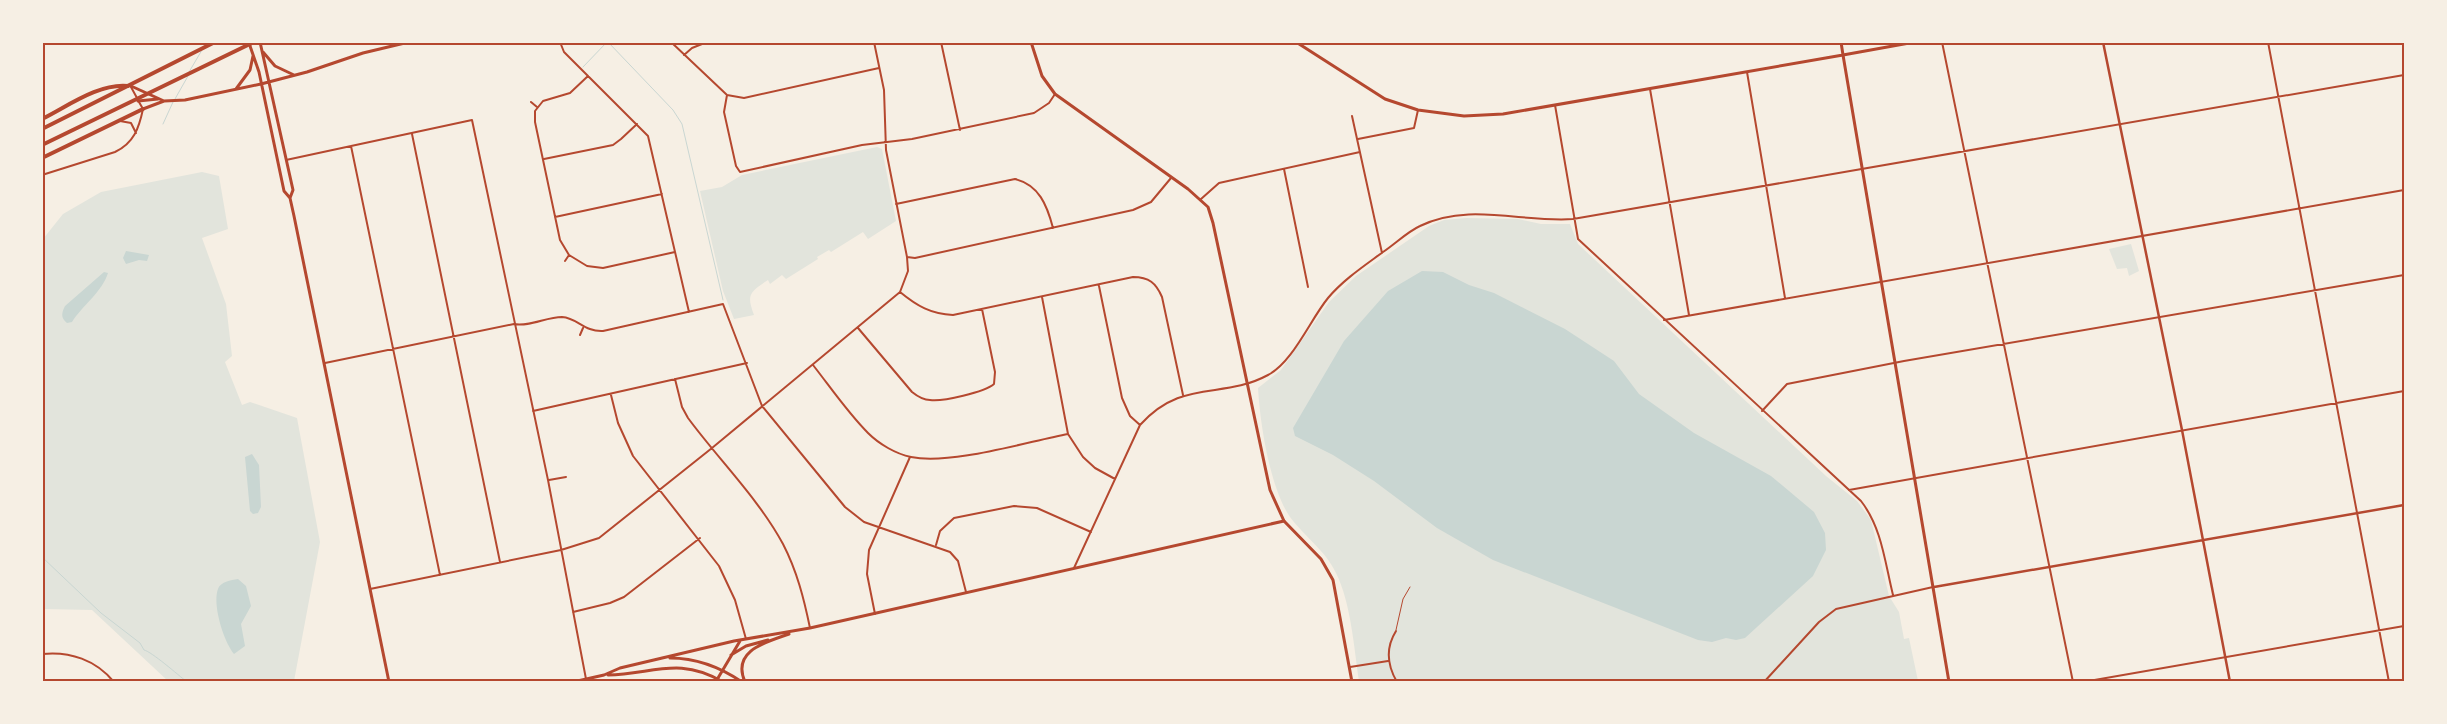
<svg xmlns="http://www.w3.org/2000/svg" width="2447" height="724" viewBox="0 0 2447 724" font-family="'Public Sans',sans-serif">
  <rect width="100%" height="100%" fill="#f6efe4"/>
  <path fill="#e2e4dc" d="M 877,147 L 882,149 L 896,221 L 868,239 L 863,232 L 831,252 L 829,250 L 817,257 L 818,259 L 786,279 L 782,275 L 770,284 L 768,280 C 750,292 746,294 754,315 L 734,319 L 723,291 L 700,191 L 722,187 L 742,175 Z
    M 202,172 L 219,176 L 228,229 L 202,238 L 226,304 L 232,356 L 225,362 L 242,405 L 250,402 L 297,418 L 320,542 L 294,681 L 168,681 L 92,610 L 43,609 L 43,239 L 63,214 L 101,192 Z
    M 1466,218 L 1518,219 L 1541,224 L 1570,224 L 1578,244 L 1826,476 L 1857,501 L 1871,520 L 1889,596 L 1899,612 L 1904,639 L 1909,638 L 1918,681 L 1359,681 C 1354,648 1351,603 1336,573 C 1325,550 1305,537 1290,517 C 1270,488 1260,424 1258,388 L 1281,370 L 1329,302 L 1356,276 L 1429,226 L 1444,220 Z
    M 2131,244 L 2139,271 L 2129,276 L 2127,268 L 2117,269 L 2109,249 Z"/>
  <path fill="#c9d6d2" d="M 126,251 L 149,255 L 147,261 L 139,260 L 126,264 L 123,258 Z
    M 1422,271 L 1443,272 L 1469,285 L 1494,293 L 1565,329 L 1614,361 L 1639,394 L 1694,433 L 1771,476 L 1814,512 L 1825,533 L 1826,550 L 1813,576 L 1745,638 L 1736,640 L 1726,638 L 1712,642 L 1698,640 L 1493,560 L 1437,528 L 1374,481 L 1333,455 L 1295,436 L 1293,428 L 1344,341 L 1388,291 Z
    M 104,272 L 108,273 C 102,292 82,306 72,322 L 67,323 C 61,318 61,314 65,306 Z
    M 252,454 L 259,465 L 261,507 L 258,513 L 253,514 L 250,511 L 245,457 Z
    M 238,579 L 246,586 L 251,606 L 241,624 L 245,646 L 234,654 C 224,642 212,605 218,589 C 220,582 231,580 238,579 Z"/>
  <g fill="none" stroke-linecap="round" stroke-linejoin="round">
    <path stroke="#c9d6d2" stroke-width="1" d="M 608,42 L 673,110 L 682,124 L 723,300
      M 204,46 L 206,42
      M 583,67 L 607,42
      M 189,72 L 202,50
      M 175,99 L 188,76
      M 163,124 L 173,102
      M 42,557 L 101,613 L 140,643 L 144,650 C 152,652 177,674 187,682"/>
    <path stroke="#b5482f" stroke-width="1" d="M 1396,630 L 1403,599 L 1410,587"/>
    <path stroke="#b5482f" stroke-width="2" d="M 560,42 L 564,52 L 648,136 L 689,312
      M 671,42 L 727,95 L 744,98 L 879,68
      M 941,42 L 960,130
      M 1942,42 L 2073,682
      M 2268,42 L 2389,682
      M 684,55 L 692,48 L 707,42
      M 1747,72 L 1785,298
      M 588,76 L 570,93 L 543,101 L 535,111 L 535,122 L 560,240 L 569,255 L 587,266 L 603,268 L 675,252
      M 131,87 L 137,98
      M 1650,89 L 1689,315
      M 727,95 L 724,112 L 736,166 L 740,172 L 862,145 L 912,139 L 1034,113 L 1049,103 L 1055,94
      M 531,102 L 537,107
      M 1555,105 L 1578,239 L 1861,501 C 1882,528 1885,563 1893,595
      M 1352,116 L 1382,253
      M 120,121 L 131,123 L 136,133
      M 412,134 L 500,562
      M 1358,139 L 1414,128 L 1418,110
      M 351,146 L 440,575
      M 544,159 L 613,145 L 621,139 L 637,124
      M 286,160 L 472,120 L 548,480 L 586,679
      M 1284,169 L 1308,287
      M 42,175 L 115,152 C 134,143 139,128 143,109 L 139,102
      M 1201,199 L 1219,183 L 1360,152
      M 896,204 L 1015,179 C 1039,185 1047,205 1053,228
      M 555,217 L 662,194
      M 907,257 L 915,258 L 1133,210 L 1151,202 L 1171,178
      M 565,261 L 569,255
      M 1099,286 L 1122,398 L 1130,416 L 1140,425
      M 900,292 C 917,306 931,314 953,315 L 1133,277 C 1149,277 1156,283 1162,297 L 1183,395
      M 1042,297 L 1068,434 L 1083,457 L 1095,468 L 1115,479
      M 1664,320 L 2404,190
      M 858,328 L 912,392 C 917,396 923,400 930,400 C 942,402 985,392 994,384 L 995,372 L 982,309
      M 580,335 L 583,328
      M 325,363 L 514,324 C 530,327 546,317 562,317 C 578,318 584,332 603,331 L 723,304 L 762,406 L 845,507 L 864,522 L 950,552 L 958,561 L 966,592
      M 813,365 C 831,388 848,413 868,433 C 879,444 896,454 911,457 C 951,465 1026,442 1068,434
      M 675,379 L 682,407 L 688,418 C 719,460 758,498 783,544 C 797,571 804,599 810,628
      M 611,395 L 618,423 L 633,456 L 719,566 L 735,600 L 746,639
      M 533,411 L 747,363
      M 1762,411 L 1787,384 L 1904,361 L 2404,275
      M 549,480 L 566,477
      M 1849,490 L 2404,391
      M 936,545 L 940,531 L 954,518 L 1014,506 L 1037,508 L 1091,532
      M 1074,568 L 1140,425 C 1182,378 1222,400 1268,375 C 1293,362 1310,320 1328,298 C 1343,280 1364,266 1383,252 C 1395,244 1407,232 1420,226 C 1469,202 1523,223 1573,219 L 2404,75
      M 370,589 L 561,550 L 599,538 L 712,448 L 900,292 L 908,271 L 907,257 L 886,150 L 884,90 L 874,42
      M 573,612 L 610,603 L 624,597 L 700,538
      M 875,614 L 867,574 L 869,550 L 910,457
      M 1396,631 C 1386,647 1387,665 1397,682
      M 42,654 C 70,651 96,660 114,682
      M 1350,667 L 1388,661
      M 1764,682 L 1819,622 L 1836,609 L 1933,587
      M 2083,682 L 2404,626"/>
    <path stroke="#b5482f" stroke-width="2.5" d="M 2103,42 L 2182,430 L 2230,682
      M 1934,587 L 2404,505"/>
    <path stroke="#b5482f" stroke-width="3" d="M 1915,42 L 1843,55 L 1949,682
      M 731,655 L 746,646 L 768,640
      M 670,658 C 696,658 720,667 742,682
      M 608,675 C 653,674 679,656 723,682
      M 718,678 L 740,641
      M 573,682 L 604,675 L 620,668 L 734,641 L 810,628 L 1284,521
      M 745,682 C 731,650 767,642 789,634"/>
    <path stroke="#b5482f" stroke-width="3" d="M 260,42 L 293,190 L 290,198
      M 1031,42 L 1042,76 L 1055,94 L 1188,189 L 1208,207 L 1213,223 L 1270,490 L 1284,521 L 1321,559 L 1333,580 L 1352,682
      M 1296,42 L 1385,99 L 1418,110 L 1464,116 L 1503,114 L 1843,55 L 1841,42
      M 249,43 L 259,72 L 284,191 L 290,198 L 294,216 L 389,682
      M 263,52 L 275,66 L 294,75
      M 131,86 L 164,101
      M 236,89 L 250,70 L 253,56
      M 138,101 L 158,99
      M 143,109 L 164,101 L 185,100 L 261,84 L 307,72 L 363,53 L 409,42"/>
    <path stroke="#b5482f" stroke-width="4" d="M 42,119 C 68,106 99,83 128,86
      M 42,158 L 143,109"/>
    <path stroke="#b5482f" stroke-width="4" d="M 42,129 L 215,42
      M 42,145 L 254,42"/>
  </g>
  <rect width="2447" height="724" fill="none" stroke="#f6efe4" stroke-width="88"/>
  <rect x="44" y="44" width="2359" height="636" fill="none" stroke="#b5482f" stroke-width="2"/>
</svg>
